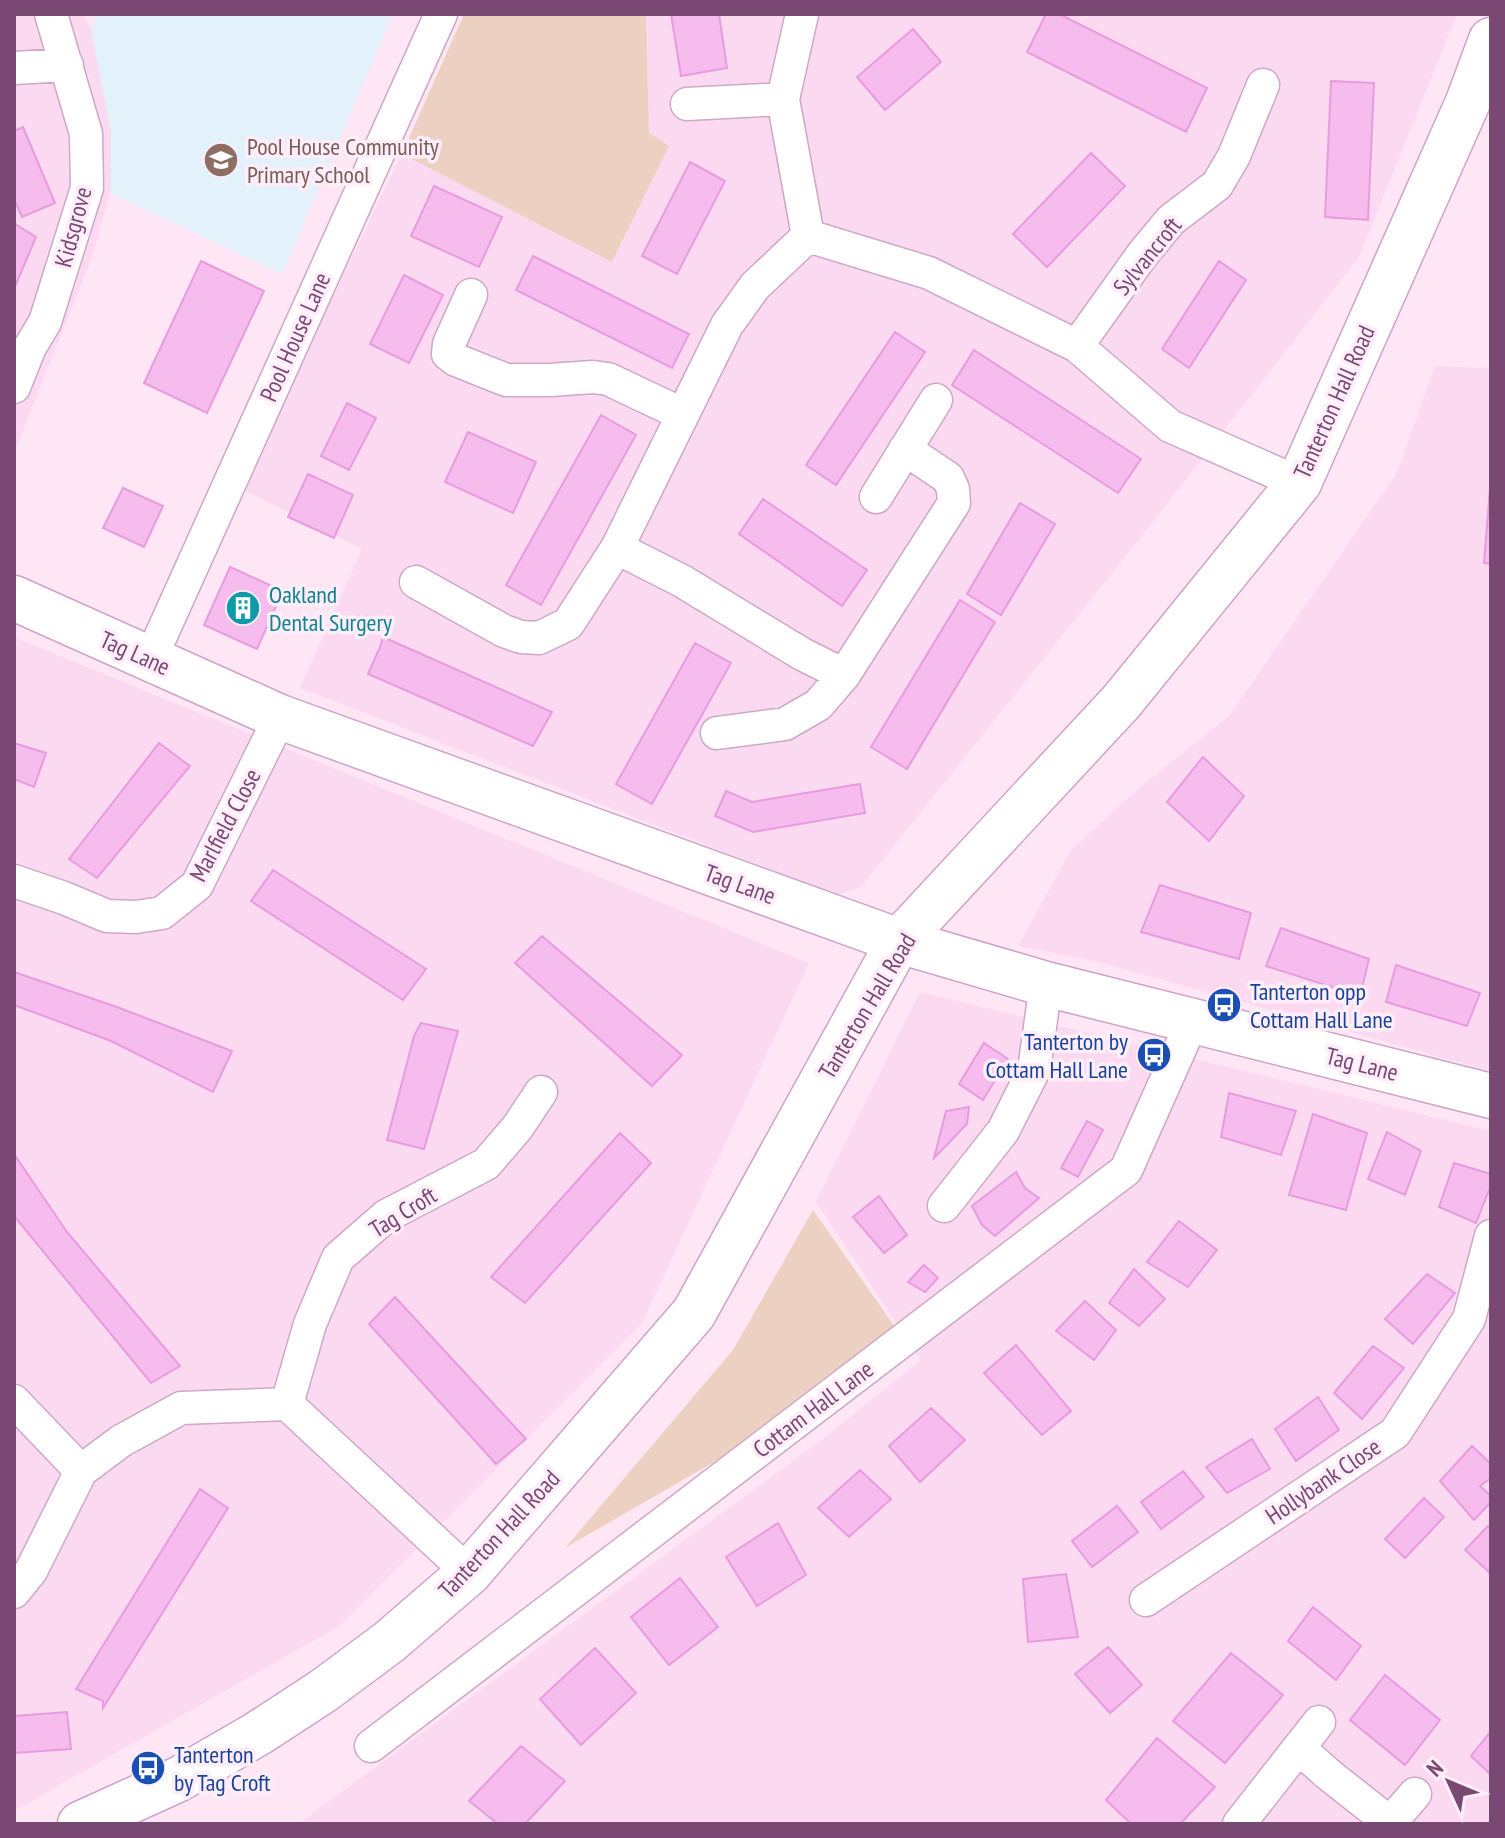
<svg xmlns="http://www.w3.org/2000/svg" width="1505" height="1838" viewBox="0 0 1505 1838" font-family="'PT Sans Narrow',sans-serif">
  <rect width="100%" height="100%" fill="#fee6f5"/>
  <path fill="#fbdaf1" d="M 14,14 L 83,14 L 91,29 L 111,132 L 112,187 L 92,257 L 14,453 Z
    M 646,14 L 1457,14 L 1359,257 L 1144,533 L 861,887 L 836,895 L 300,688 L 362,549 L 240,488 L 402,154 L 612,261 L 649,134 Z
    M 1435,366 L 1491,368 L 1491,1071 L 1098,962 L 1018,946 L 1071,850 L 1139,788 L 1229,716 L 1397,473 Z
    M 14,637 L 809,963 L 642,1323 L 341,1625 L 14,1811 Z
    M 920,992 L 1491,1131 L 1491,1824 L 298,1824 L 823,1439 L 921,1360 L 816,1202 Z"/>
  <path fill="#e2f1fa" d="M 97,14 L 393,14 L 282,274 L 111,193 L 111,132 L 91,29 Z"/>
  <path fill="#ecd1c3" d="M 464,14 L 646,14 L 649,133 L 669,146 L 612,262 L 402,154 Z
    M 813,1210 L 895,1327 L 759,1436 L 565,1548 L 733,1350 Z"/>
  <path fill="#f5bced" stroke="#e89bdf" stroke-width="2" d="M 671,14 L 719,14 L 727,68 L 681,76 Z
    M 1046,14 L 1059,14 L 1207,88 L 1186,132 L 1027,52 Z
    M 913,29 L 941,62 L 885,110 L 857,77 Z
    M 1331,81 L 1374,83 L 1368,220 L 1325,217 Z
    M 23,127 L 55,203 L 22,217 L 14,199 L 14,131 Z
    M 1091,153 L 1125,186 L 1047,267 L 1013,234 Z
    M 690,162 L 725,181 L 677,274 L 642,256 Z
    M 434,186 L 502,217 L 479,267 L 411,236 Z
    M 15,224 L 36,237 L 14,289 L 14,226 Z
    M 533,256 L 689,334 L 672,368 L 516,290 Z
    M 201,261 L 264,291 L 207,413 L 144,383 Z
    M 1219,261 L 1246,280 L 1189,368 L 1162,349 Z
    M 404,275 L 443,295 L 409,363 L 370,344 Z
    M 895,332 L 925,352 L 836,485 L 806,465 Z
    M 974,350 L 1141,459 L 1118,493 L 952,385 Z
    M 347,403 L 376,418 L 349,470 L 321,456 Z
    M 601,415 L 636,435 L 541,605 L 506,585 Z
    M 468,432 L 536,462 L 513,513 L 445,482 Z
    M 308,474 L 353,495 L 334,538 L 288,517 Z
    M 1491,476 L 1491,564 L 1484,563 Z
    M 123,488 L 163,506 L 144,547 L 103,528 Z
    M 763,499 L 867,570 L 842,606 L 739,534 Z
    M 1020,503 L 1055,524 L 1001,615 L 967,594 Z
    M 230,567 L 283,591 L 257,649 L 204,625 Z
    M 960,600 L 995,622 L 907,769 L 871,747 Z
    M 383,637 L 552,712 L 533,746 L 368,674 L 380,647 Z
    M 695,643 L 731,663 L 652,804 L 616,784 Z
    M 14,743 L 46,753 L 34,787 L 14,779 Z
    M 159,743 L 190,766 L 97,878 L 69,859 Z
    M 1203,757 L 1244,796 L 1209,841 L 1167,802 Z
    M 860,784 L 865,813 L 753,832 L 715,816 L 726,791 L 752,802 Z
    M 273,870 L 426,969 L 403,1000 L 251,901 Z
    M 1160,885 L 1251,913 L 1239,959 L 1141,932 Z
    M 1281,928 L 1369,959 L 1360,996 L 1266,966 Z
    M 542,936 L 682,1055 L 652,1086 L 515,963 Z
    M 1396,965 L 1480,993 L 1467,1026 L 1386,1002 Z
    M 14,972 L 117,1007 L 232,1051 L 213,1092 L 111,1041 L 14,1005 Z
    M 421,1023 L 458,1031 L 424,1149 L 387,1140 L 414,1036 Z
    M 984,1043 L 1008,1059 L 983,1100 L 959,1084 Z
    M 1229,1093 L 1296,1111 L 1281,1155 L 1221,1137 Z
    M 969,1107 L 967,1124 L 934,1158 L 946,1111 Z
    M 1313,1114 L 1367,1133 L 1346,1210 L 1289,1195 Z
    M 1087,1121 L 1103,1130 L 1078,1177 L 1061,1168 Z
    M 1387,1132 L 1421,1151 L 1405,1195 L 1368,1179 Z
    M 620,1133 L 651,1163 L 525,1303 L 491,1277 Z
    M 14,1154 L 67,1232 L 180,1366 L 151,1383 L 14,1216 Z
    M 1454,1163 L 1491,1174 L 1491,1185 L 1476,1223 L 1439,1207 Z
    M 1016,1172 L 1025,1188 L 1039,1198 L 995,1236 L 982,1225 L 972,1206 Z
    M 879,1196 L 907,1235 L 884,1253 L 853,1217 Z
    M 1179,1221 L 1217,1250 L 1188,1287 L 1147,1262 Z
    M 924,1265 L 938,1278 L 925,1292 L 908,1282 Z
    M 1134,1269 L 1165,1299 L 1139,1326 L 1109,1303 Z
    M 1427,1274 L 1455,1293 L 1413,1344 L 1385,1319 Z
    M 395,1297 L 526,1439 L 496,1464 L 369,1324 Z
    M 1085,1301 L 1116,1330 L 1094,1360 L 1056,1331 Z
    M 1016,1345 L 1071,1411 L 1042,1435 L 984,1373 Z
    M 1373,1346 L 1404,1368 L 1362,1419 L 1334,1393 Z
    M 1318,1397 L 1339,1430 L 1296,1461 L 1275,1429 Z
    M 931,1408 L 965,1440 L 920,1482 L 889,1446 Z
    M 1252,1439 L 1270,1469 L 1227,1493 L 1206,1467 Z
    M 1472,1446 L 1491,1464 L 1491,1478 L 1480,1486 L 1491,1496 L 1491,1502 L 1474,1520 L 1440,1481 Z
    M 860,1470 L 891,1499 L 849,1537 L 818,1508 Z
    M 1183,1471 L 1204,1497 L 1161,1529 L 1141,1502 Z
    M 200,1489 L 228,1508 L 103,1708 L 103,1701 L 76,1689 Z
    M 1424,1498 L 1444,1517 L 1405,1558 L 1385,1539 Z
    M 1117,1506 L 1138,1532 L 1092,1567 L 1072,1541 Z
    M 778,1523 L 806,1575 L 757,1606 L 726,1557 Z
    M 1488,1526 L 1491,1528 L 1491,1570 L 1489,1572 L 1465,1550 Z
    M 1066,1574 L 1078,1637 L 1028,1642 L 1023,1579 Z
    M 680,1578 L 718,1627 L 669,1665 L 631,1617 Z
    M 1313,1607 L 1361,1646 L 1336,1680 L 1288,1641 Z
    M 1108,1647 L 1142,1685 L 1110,1713 L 1075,1674 Z
    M 595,1648 L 636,1693 L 581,1745 L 540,1699 Z
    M 1231,1653 L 1283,1695 L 1225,1763 L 1173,1721 Z
    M 1385,1675 L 1440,1720 L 1405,1765 L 1350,1720 Z
    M 67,1712 L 71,1749 L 14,1753 L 14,1716 Z
    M 1491,1731 L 1491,1775 L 1471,1756 Z
    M 1157,1738 L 1215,1787 L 1180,1824 L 1131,1824 L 1106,1800 Z
    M 521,1746 L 565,1781 L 525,1824 L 498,1824 L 469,1801 Z"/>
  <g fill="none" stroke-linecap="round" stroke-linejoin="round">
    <g stroke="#cea8c7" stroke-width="35">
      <path id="street" d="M 802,14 L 783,99 L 808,236
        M 14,68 L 67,65
        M 687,104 L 783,99
        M 471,295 L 449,344 L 448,354 L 456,360 L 506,380 L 550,380 L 593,377 L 608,379 L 682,414
        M 1077,346 L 1142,255 L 1171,220 L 1217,185 L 1234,156 L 1263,85
        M 14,387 L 30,347 L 45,322 L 87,188 L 86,134 L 51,14
        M 876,497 L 936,400
        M 617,548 L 682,581 L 802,654 L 844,675 L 954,503 L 953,489 L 948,478 L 905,449
        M 416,582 L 504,631 L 521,637 L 539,638 L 568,624 L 617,548 L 727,325 L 755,286 L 808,236 L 929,273 L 1077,346 L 1170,426 L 1299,483
        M 150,660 L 441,14
        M 717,733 L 785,724 L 818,705 L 844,675
        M 14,881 L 64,898 L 107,916 L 136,917 L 162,913 L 197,885 L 280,717
        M 944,1206 L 1003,1131 L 1034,1070 L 1046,984
        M 14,1401 L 81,1471
        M 287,1404 L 469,1573
        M 14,1592 L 31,1571 L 81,1471 L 121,1441 L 181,1408 L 287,1404 L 310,1324 L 338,1258 L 386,1216 L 486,1164 L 517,1128 L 541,1092
        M 1146,1600 L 1395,1433 L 1469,1319 L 1491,1236
        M 371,1746 L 1126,1170 L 1192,1022
        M 1299,1748 L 1328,1774 L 1390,1823
        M 1239,1824 L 1319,1722
        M 1389,1824 L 1415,1794"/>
    </g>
    <g stroke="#cfa3c8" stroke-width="47">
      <path id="secondary" d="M 14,598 L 280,717 L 899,941 L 1046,984 L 1491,1096
        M 80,1824 L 179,1779 L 257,1734 L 323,1691 L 389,1642 L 469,1573 L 694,1313 L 899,941 L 1122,701 L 1299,483 L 1468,102 L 1491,40"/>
    </g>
    <use href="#street" stroke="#fff" stroke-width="32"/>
    <use href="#secondary" stroke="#fff" stroke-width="44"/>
  </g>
  <defs>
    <g id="school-disc" transform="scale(1.8)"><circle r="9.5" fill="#8d6e63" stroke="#ffedf9"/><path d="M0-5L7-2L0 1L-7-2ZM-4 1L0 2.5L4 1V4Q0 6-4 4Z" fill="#fff"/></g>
    <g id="building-disc" transform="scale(1.8)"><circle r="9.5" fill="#0f9aa8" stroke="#ffedf9"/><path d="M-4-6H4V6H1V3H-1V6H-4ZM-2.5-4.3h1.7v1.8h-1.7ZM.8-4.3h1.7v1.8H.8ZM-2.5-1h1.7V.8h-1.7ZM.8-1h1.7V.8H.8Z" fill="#fff"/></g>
    <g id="bus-disc" transform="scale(1.8)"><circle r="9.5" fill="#1a4fb4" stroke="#ffedf9"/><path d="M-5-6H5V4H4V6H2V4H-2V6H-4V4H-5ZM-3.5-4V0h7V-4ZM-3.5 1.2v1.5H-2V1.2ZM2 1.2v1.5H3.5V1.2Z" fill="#fff"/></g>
  </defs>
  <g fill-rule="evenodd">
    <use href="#school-disc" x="221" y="160"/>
    <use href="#building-disc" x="243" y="608"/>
    <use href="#bus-disc" x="1224" y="1005"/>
    <use href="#bus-disc" x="1154" y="1055"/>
    <use href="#bus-disc" x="148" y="1768"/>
  </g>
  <g text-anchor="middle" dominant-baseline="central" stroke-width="7" stroke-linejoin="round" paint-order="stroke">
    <g font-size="24" fill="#785e54" stroke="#ffedf9" text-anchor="start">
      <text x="247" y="146">Pool House Community<tspan x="247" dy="28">Primary School</tspan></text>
    </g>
    <g font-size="24" fill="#794974" stroke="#ffedf9">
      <text transform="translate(73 227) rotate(-75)">Kidsgrove</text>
      <text transform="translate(1147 256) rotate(-51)">Sylvancroft</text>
      <text transform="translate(295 337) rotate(-66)">Pool House Lane</text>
      <text transform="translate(1334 402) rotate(-66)">Tanterton Hall Road</text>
      <text transform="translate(135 653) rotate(24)">Tag Lane</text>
      <text transform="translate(225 825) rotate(-62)">Marlfield Close</text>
      <text transform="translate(740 884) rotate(20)">Tag Lane</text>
      <text transform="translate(867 1006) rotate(-59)">Tanterton Hall Road</text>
      <text transform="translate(1362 1064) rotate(14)">Tag Lane</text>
      <text transform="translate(403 1212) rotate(-32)">Tag Croft</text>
      <text transform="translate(813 1409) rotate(-37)">Cottam Hall Lane</text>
      <text transform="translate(1323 1481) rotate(-34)">Hollybank Close</text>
      <text transform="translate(499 1534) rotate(-47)">Tanterton Hall Road</text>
    </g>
    <g font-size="24" fill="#0d838f" stroke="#ffedf9" text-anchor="start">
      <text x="269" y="594">Oakland<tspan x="269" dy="28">Dental Surgery</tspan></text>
    </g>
    <g font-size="24" fill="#164399" stroke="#ffedf9" text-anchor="start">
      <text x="1250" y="991">Tanterton opp<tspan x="1250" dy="28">Cottam Hall Lane</tspan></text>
      <text x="1128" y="1041" text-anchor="end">Tanterton by<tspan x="1128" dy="28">Cottam Hall Lane</tspan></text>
      <text x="174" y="1754">Tanterton<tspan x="174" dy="28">by Tag Croft</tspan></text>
    </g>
  </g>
  <rect width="1505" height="1838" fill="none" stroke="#794974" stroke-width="32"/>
  <g transform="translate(1449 1782) rotate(314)" stroke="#ffedf9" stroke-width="6" paint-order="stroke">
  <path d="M0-6L14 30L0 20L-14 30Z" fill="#794974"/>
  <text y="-12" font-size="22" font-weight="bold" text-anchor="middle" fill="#794974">N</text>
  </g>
</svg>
